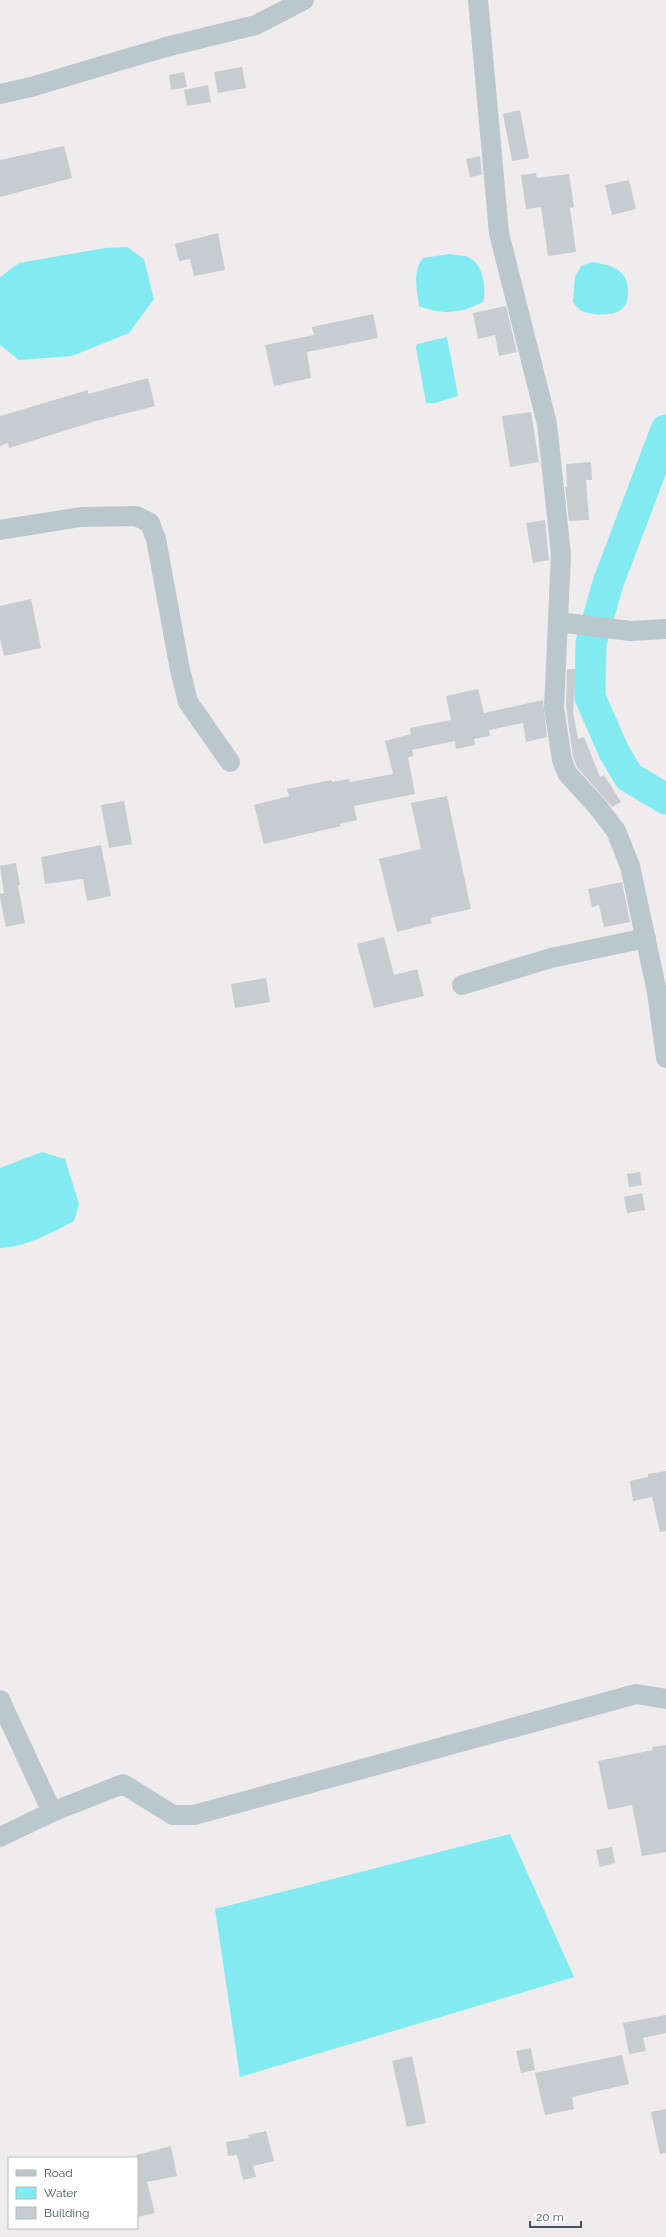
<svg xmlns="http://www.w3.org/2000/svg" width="666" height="2237" viewBox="0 0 666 2237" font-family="Raleway,sans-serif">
  <rect width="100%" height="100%" fill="#f0eced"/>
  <path fill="#81ebf1" d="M 127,247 L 144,259 L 154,299 L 129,333 L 72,356 L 19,360 L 0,345 L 0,277 L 19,263 L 105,248 Z
    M 449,254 C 455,255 463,255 468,257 C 483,263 487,289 483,302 C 459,314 444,315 419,306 C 417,290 412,271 423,258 Z
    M 592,262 C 611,265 628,269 628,291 C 628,298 628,303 623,308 C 615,317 588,316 579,309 C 577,308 575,304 573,302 L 575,277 L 581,266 Z
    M 447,337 L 458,396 L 435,403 L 426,403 L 416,348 L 417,344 Z
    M 42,1152 L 65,1159 L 79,1204 L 74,1221 C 51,1233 26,1247 0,1248 L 0,1168 Z
    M 510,1834 L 574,1977 L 240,2077 L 215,1909 Z"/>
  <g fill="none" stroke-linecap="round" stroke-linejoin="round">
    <path stroke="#81ebf1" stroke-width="31" d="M 666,430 L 608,583 L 591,643 L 590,697 L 614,752 L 629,777 L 666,799"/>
  </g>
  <path fill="#c6ccd0" d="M 242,67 L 246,88 L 218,93 L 214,72 Z
    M 184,72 L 187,87 L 171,90 L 169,75 Z
    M 208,85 L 211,102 L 187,106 L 184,90 Z
    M 520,110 L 529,158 L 512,161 L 503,114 Z
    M 64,146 L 72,178 L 0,197 L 0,160 Z
    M 480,156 L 482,175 L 470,177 L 466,159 Z
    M 536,173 L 537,178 L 569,174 L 574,207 L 570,208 L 576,252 L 548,256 L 541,207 L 526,209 L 521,175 Z
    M 629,180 L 636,209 L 612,215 L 605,185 Z
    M 218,233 L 225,270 L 194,276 L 190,259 L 179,261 L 175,244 Z
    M 506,306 L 517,352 L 499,356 L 495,335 L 478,339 L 473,313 Z
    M 373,314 L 378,338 L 307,352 L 311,378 L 274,386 L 265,345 L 314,335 L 312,327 Z
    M 148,378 L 155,406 L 96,421 L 9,448 L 8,443 L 0,446 L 0,416 L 88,390 L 88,394 Z
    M 531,412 L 539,462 L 510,467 L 502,416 Z
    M 591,462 L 592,480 L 586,480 L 589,520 L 569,521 L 565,487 L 567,487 L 566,464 Z
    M 545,520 L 549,560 L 533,563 L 526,523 Z
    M 31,599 L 41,648 L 4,656 L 0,639 L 0,606 Z
    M 567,669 L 576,669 L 573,711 L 578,739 L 584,737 L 600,777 L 604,775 L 621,802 L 612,807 L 577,767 L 573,757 L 566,707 Z
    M 478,689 L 484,713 L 543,700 L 547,737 L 526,742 L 523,723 L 489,730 L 490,736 L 474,739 L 475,745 L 456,749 L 455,741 L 412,750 L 414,756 L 408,757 L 415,794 L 354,806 L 357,820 L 340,824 L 341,826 L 264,844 L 254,805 L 289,796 L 287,789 L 331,780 L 332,782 L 349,779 L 350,782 L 393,774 L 385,741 L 411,734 L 410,728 L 451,720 L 446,696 Z
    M 447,796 L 471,909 L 430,918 L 432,923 L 397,932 L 379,859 L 421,849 L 411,803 Z
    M 124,801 L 132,844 L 109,848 L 101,805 Z
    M 101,845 L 111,896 L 87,901 L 83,879 L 45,884 L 41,857 Z
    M 16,863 L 20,885 L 18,885 L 25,923 L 6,927 L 0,898 L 0,894 L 4,893 L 0,866 Z
    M 622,882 L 630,922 L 604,927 L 599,905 L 592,907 L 588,889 Z
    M 384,937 L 394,975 L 417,969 L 424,996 L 374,1008 L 357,944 Z
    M 266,978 L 270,1002 L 235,1008 L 231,984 Z
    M 640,1172 L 642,1185 L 629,1187 L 627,1174 Z
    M 642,1193 L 645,1210 L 627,1213 L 624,1197 Z
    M 666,1471 L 666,1531 L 660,1532 L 652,1497 L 633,1501 L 630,1481 L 648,1477 L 648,1474 Z
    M 666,1745 L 666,1852 L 642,1856 L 632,1805 L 608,1810 L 598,1761 L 653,1750 L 652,1747 Z
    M 612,1847 L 615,1863 L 600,1867 L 596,1850 Z
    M 666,2015 L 666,2033 L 643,2038 L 646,2051 L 629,2054 L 623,2023 Z
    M 531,2048 L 535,2070 L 521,2073 L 516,2051 Z
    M 622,2055 L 629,2084 L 572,2097 L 574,2109 L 545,2115 L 535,2073 Z
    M 412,2056 L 426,2123 L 407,2127 L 392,2061 Z
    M 666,2109 L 666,2153 L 660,2154 L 651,2112 Z
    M 266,2131 L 274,2161 L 253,2166 L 256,2177 L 243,2180 L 237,2155 L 228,2156 L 226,2142 L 249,2138 L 248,2135 Z
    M 171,2146 L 177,2176 L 147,2182 L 155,2213 L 137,2217 L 137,2155 Z"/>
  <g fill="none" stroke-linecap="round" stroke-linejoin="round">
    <path stroke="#bac7cd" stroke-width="20" d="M 478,0 L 499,233 L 547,424 L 561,554 L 554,708 L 562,760 L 567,773 L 597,806 L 616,831 L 630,866 L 657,992 L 666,1058
      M 0,94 L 31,87 L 166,47 L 256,25 L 304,0
      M 0,530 L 81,517 L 136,516 L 150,523 L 156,539 L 180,670 L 188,702 L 230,762
      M 559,622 L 630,631 L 666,629
      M 462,985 L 551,958 L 646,938
      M 0,1700 L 52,1812
      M 0,1837 L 52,1812 L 123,1784 L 173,1815 L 194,1815 L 636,1694 L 666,1699"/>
  </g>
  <rect x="8" y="2157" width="130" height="72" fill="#ffffff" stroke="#b4bbbd"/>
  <rect x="16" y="2170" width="20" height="6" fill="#bac7cd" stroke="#b4bbbd"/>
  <text x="44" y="2177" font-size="12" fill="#44545b">Road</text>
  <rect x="16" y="2187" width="20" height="12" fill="#81ebf1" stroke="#b4bbbd"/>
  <text x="44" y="2197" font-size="12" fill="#44545b">Water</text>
  <rect x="16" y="2207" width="20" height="12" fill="#c6ccd0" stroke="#b4bbbd"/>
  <text x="44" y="2217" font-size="12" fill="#44545b">Building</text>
  <path d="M530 2221v6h51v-6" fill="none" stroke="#44545b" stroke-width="2"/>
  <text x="536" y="2221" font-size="12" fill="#44545b" stroke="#ffffff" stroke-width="3" paint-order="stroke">20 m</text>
</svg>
